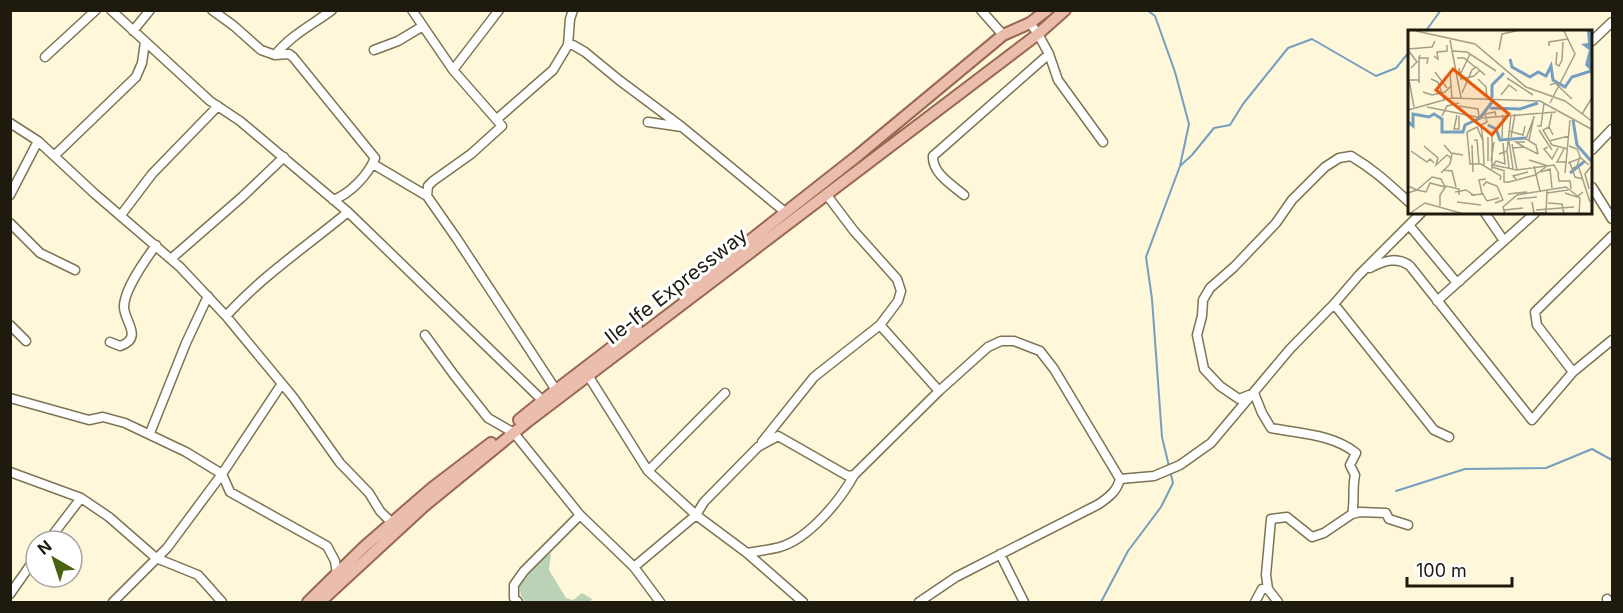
<svg xmlns="http://www.w3.org/2000/svg" width="1623" height="613" viewBox="0 0 1623 613" font-family="Inter,sans-serif">
  <rect width="100%" height="100%" fill="#fef7da"/>
  <path fill="#bad3b6" d="M 551,553 L 549,570 L 566,598 L 573,600 L 582,593 L 592,599 L 590,602 L 526,602 L 521,596 L 519,584 L 537,562 Z"/>
  <g fill="none" stroke-linecap="round" stroke-linejoin="round">
    <path stroke="#759ebf" stroke-width="2" d="M 1425,32 L 1441,10
      M 1180,166 L 1192,155 L 1214,128 L 1230,125 L 1243,104 L 1288,48 L 1312,39 L 1376,76 L 1396,68 L 1410,51
      M 1396,491 L 1465,469 L 1546,468 L 1592,449 L 1612,460
      M 1101,602 L 1128,551 L 1161,507 L 1173,483 L 1162,437 L 1152,299 L 1146,257 L 1180,166 L 1189,124 L 1175,72 L 1155,16 L 1147,10"/>
    <g stroke="#7d7454" stroke-width="11">
      <path id="minor" d="M 111,10 L 210,101 L 240,121 L 348,212 L 542,400
        M 212,10 L 234,26 L 261,50 L 275,55 C 291,35 312,25 332,10
        M 412,10 L 453,70 L 502,126 L 471,154 L 433,181 L 428,186 L 427,196 L 457,239 L 556,390
        M 981,10 L 1003,35
        M 1030,23 L 1038,34 L 1049,54 L 1058,80 L 1103,142
        M 133,31 L 150,10
        M 1592,41 L 1612,22
        M 568,45 L 570,19 L 573,10
        M 374,50 L 398,41 L 423,26
        M 275,55 L 289,54 L 293,57 L 375,158 C 368,175 350,194 333,200
        M 45,57 L 96,10
        M 453,70 L 499,10
        M 497,119 L 553,70 L 568,45 L 573,45 L 585,52 L 619,80 L 682,127
        M 648,122 L 682,127 L 785,212
        M 10,123 L 38,141 L 95,194 L 180,267 L 226,316 L 293,397 L 340,463 L 369,493 L 380,511 L 392,523
        M 1592,150 L 1612,129
        M 55,155 L 136,77 L 142,63 L 145,42
        M 373,164 L 427,196
        M 1592,187 L 1612,219
        M 826,194 L 854,231 L 897,279 L 901,291 L 898,301 L 880,325 L 939,391
        M 10,195 L 38,141
        M 964,195 C 952,185 932,173 933,156 L 1049,54
        M 1485,213 L 1504,241
        M 121,215 L 152,174 L 218,106
        M 10,223 L 40,253 L 75,270
        M 1409,225 L 1457,283 L 1460,281
        M 172,258 L 242,197 L 284,157
        M 1370,268 C 1383,261 1397,256 1410,266 L 1532,420 L 1573,372 L 1612,340
        M 1437,301 L 1535,213
        M 1334,304 L 1434,430 L 1449,437
        M 226,316 C 262,276 307,246 348,212
        M 10,325 L 26,341
        M 425,335 L 454,375 L 488,418 L 514,433 L 580,515 L 634,567 L 660,602
        M 110,342 L 120,346 C 144,338 124,321 124,307 C 124,289 146,259 156,245
        M 1573,372 L 1537,325 L 1535,312 L 1612,236
        M 589,377 L 648,471 L 696,515 L 747,553 L 803,602
        M 281,385 L 222,474 L 230,492 L 327,546 L 335,561 L 337,574
        M 10,398 L 89,420 L 103,417 L 125,423 L 186,452 L 222,474 L 167,548 L 113,602
        M 150,433 L 186,343 L 208,296
        M 762,442 L 814,377 L 880,325
        M 648,471 L 725,393
        M 10,472 L 81,498 L 109,517 L 156,558 L 198,575 L 222,602
        M 1352,514 L 1360,512 L 1386,513 L 1389,519 L 1408,525
        M 48,541 L 81,498
        M 747,553 C 758,551 769,550 780,547 C 808,539 840,501 854,475
        M 1000,554 L 1024,602
        M 634,567 L 696,515 L 704,502 L 758,447 L 778,436 L 848,476 L 854,475 L 939,391 L 988,347 L 1001,341 L 1014,341 L 1040,351 L 1054,369 L 1120,479
        M 10,594 L 36,557
        M 1607,599 L 1609,602
        M 518,602 L 514,598 L 514,585 L 524,571 L 580,515
        M 919,602 L 956,577 L 1099,504 C 1109,497 1117,491 1120,479 L 1154,476 L 1180,465 L 1211,443 L 1290,349 L 1334,304 L 1359,275 L 1421,213
        M 1255,602 L 1262,589 L 1268,589
        M 1278,602 L 1268,589 L 1266,575 L 1271,519 L 1287,517 L 1312,537 L 1324,533 L 1352,514 C 1355,501 1352,488 1355,475 L 1350,465 L 1356,453 C 1332,434 1301,434 1271,428 L 1262,413 L 1254,393 L 1239,399 L 1220,386 L 1204,369 L 1197,335 L 1202,316 L 1203,300 L 1210,288 L 1234,267 L 1276,223 L 1292,200 L 1325,167 L 1339,158 L 1351,156 C 1376,171 1389,184 1410,203"/>
    </g>
    <g stroke="#9a6851" stroke-width="14">
      <path id="major" d="M 683,293 L 856,157 L 1003,35 L 1030,23 L 1047,10
        M 519,420 L 556,390 L 637,328
        M 308,602 L 364,547 L 432,488 L 491,443
        M 320,602 L 423,507 L 527,422 L 1038,34 L 1065,10"/>
    </g>
    <use href="#minor" stroke="#fff" stroke-width="8"/>
    <use href="#major" stroke="#eabdac" stroke-width="10"/>
  </g>
  <g text-anchor="middle" dominant-baseline="central" stroke-width="6" stroke-linejoin="round" paint-order="stroke">
    <g font-size="20" fill="#1e1b0e" stroke="#fff">
      <text transform="translate(676 286) rotate(-38)">Ile-Ife Expressway</text>
    </g>
  </g>
  <g transform="translate(1408 30)">
    <rect width="184" height="184" fill="#fef7da"/>
    <path d="M 179,1 L 184,1 L 184,42 L 177,35 L 181,20 L 173,14 L 180,13 Z" fill="#759ebf"/>
    <path fill="none" stroke="#759ebf" stroke-width="3" d="M 102,29 L 104,37 L 122,47 L 130,42 L 138,46 L 143,36 L 145,50 L 157,57 L 164,47 L 183,41M 84,68 L 84,55 L 96,43M 82,78 L 112,79 L 130,73M 165,90 L 169,115 L 184,132M 0,92 L 5,96 L 5,84 L 21,87 L 26,84 L 34,89 L 34,102 L 55,102 L 57,95 L 72,88 L 84,72M 80,95 L 88,99 L 92,110 L 118,108M 162,143 L 177,131"/>
    <path fill="none" stroke="#a49f88" stroke-width="1.5" d="M 8,1 L 67,14 L 118,57 L 157,71 L 185,92M 42,10 L 53,68M 141,16 L 141,12 L 160,9M 0,19 L 24,17 L 27,11M 0,20 L 9,32 L 3,38M 91,20 L 94,4 L 108,1M 45,21 L 59,22 L 88,41M 149,22 L 148,34 L 151,36 L 154,30M 12,25 L 11,28 L 20,28 L 19,34M 26,26 L 30,29 L 29,22 L 39,21 L 39,15M 11,28 L 11,53M 49,28 L 56,28 L 67,37M 154,30 L 155,12M 51,38 L 53,49 L 66,46 L 72,40M 27,42 L 39,58M 42,43 L 44,68M 53,43 L 62,24M 99,48 L 125,65M 23,49 L 30,52 L 36,69M 70,49 L 78,57 L 79,68M 142,55 L 147,53 L 164,69M 15,62 L 24,65 L 37,62 L 44,55M 54,63 L 64,40 L 68,37 L 77,45M 93,65 L 101,55 L 109,61M 142,73 L 167,24 L 156,1M 51,76 L 70,79 L 71,87M 6,77 L 1,50 L 11,50M 19,77 L 74,88 L 148,82M 0,80 L 43,68 L 132,71 L 185,100M 144,82 L 141,97 L 145,105M 174,84 L 185,66M 49,85 L 46,99 L 51,99 L 51,86M 34,86 L 39,76 L 51,73M 126,87 L 118,109 L 128,115 L 130,124M 129,96 L 133,96 L 136,73M 141,97 L 135,100 L 144,115 L 160,119M 131,100 L 144,120M 101,101 L 115,105 L 117,96M 103,107 L 107,84M 94,108 L 95,85M 66,110 L 69,110 L 71,134M 121,110 L 126,86M 75,111 L 73,95 L 79,92 L 77,84 L 87,82 L 88,86M 101,111 L 105,139M 141,111 L 161,106M 95,113 L 97,134 L 88,131 L 84,137 L 97,141M 104,114 L 109,140M 36,115 L 43,123 L 55,125M 64,115 L 65,142M 16,116 L 30,128 L 28,135 L 39,125 L 44,129M 161,116 L 169,119 L 172,126 L 169,136 L 164,139M 116,117 L 108,112 L 117,112M 140,117 L 136,119 L 144,129 L 150,118M 105,118 L 116,117 L 130,124M 156,119 L 149,132 L 159,132M 3,121 L 19,132 L 22,129 L 26,133M 99,121 L 103,85M 91,124 L 99,121 L 101,138M 121,130 L 140,136M 80,131 L 80,107M 83,131 L 86,112M 160,133 L 173,128 L 181,135M 162,133 L 167,147 L 175,149M 85,135 L 109,140 L 146,135 L 151,144M 76,136 L 75,111 L 69,97 L 59,102 L 62,134 L 73,134 L 93,146 L 92,150M 126,136 L 132,161M 171,138 L 182,172M 84,139 L 84,104M 35,140 L 44,141 L 48,157M 96,142 L 96,152 L 101,152 L 127,145 L 138,137M 133,142 L 142,139 L 144,158M 33,143 L 42,134 L 44,124M 157,143 L 162,90M 150,144 L 151,151 L 162,151 L 163,159M 24,147 L 33,149 L 37,157 L 22,153 L 18,162 L 9,160 ZM 108,149 L 105,146 L 120,142M 0,156 L 9,160 L 0,163M 75,156 L 78,152 L 89,156 L 95,170 L 87,173M 181,159 L 177,144 L 185,134M 47,162 L 58,160 L 67,166M 139,163 L 160,160M 157,163 L 169,167 L 175,162M 74,164 L 71,150 L 78,149M 100,164 L 119,162M 63,165 L 75,164 L 79,171 L 91,168M 109,169 L 129,167M 49,172 L 73,175M 124,172 L 126,183 L 138,183M 140,173 L 154,174 L 156,184M 32,176 L 32,165 L 38,156 L 51,159 L 51,165M 96,180 L 115,178M 128,180 L 166,177M 1,184 L 17,173 L 56,184M 97,184 L 95,177 L 109,165 L 158,157 L 172,168 L 171,184M 138,184 L 139,160"/>
    <path fill="#e8590c" fill-opacity="0.15" stroke="#e8590c" stroke-width="3" d="M 45,39 L 101,84 L 84,105 L 28,60 Z"/>
    <rect width="184" height="184" fill="none" stroke="#1e1b0e" stroke-width="3"/>
  </g>
  <rect width="1623" height="613" fill="none" stroke="#1e1b0e" stroke-width="24"/>
  <g transform="translate(54 559) rotate(321)"><circle r="28" fill="#ffffff" stroke="#a5a49f" stroke-width="1.5"/>
  <path d="M0-4.5L10 22L0 15L-10 22Z" fill="#496313"/>
  <text y="-9" font-size="16" font-weight="bold" text-anchor="middle" fill="#1e1b0e">N</text>
  </g>
  <path d="M1407 577v9h105v-9" fill="none" stroke="#1e1b0e" stroke-width="3"/>
  <text x="1416" y="577" font-size="18" fill="#1e1b0e" stroke="#ffffff" stroke-width="4.5" paint-order="stroke">100 m</text>
</svg>
